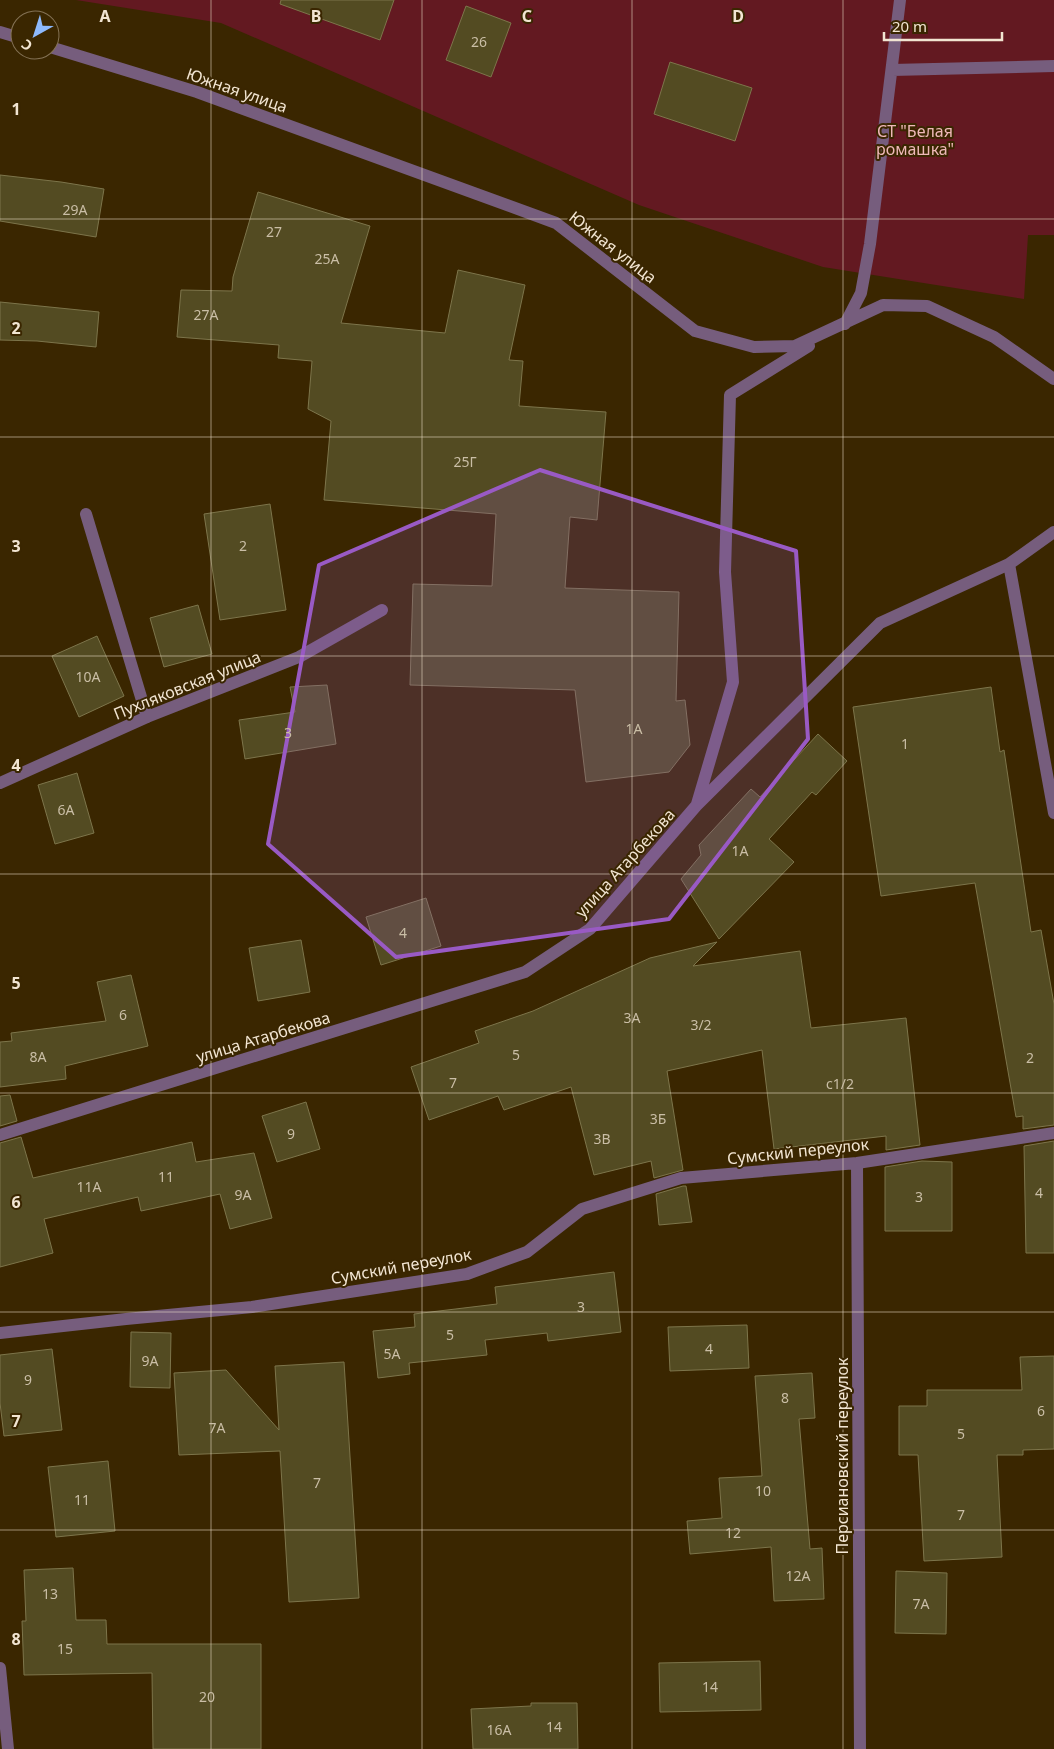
<svg xmlns="http://www.w3.org/2000/svg" width="1054" height="1749" viewBox="0 0 1054 1749" font-family="'Noto Sans',sans-serif">
  <rect width="100%" height="100%" fill="#3a2600"/>
  <path fill="#631921" d="M 76,0 L 1054,0 L 1054,235 L 1028,235 L 1024,299 L 823,267 L 639,205 L 221,23 Z"/>
  <path fill="#534b22" stroke="#7d754b" d="M 281,0 L 394,0 L 380,40 L 280,4 Z
    M 466,6 L 511,23 L 491,77 L 446,60 Z
    M 670,62 L 752,88 L 735,141 L 654,114 Z
    M 0,175 L 61,182 L 104,189 L 96,237 L 0,221 Z
    M 258,192 L 370,226 L 341,323 L 445,333 L 458,270 L 525,285 L 509,360 L 523,361 L 519,406 L 606,412 L 597,520 L 570,517 L 565,588 L 679,592 L 676,701 L 685,700 L 690,745 L 669,772 L 586,782 L 575,690 L 410,685 L 413,584 L 492,586 L 496,514 L 324,500 L 331,421 L 308,409 L 312,361 L 278,358 L 279,345 L 177,337 L 181,290 L 232,291 L 233,277 Z
    M 0,302 L 99,312 L 96,347 L 37,341 L 0,340 Z
    M 270,504 L 286,610 L 220,620 L 204,514 Z
    M 198,605 L 212,654 L 164,667 L 150,618 Z
    M 97,636 L 124,696 L 79,717 L 52,656 Z
    M 327,685 L 336,744 L 245,759 L 239,720 L 295,712 L 290,687 Z
    M 991,687 L 1000,752 L 1004,750 L 1031,932 L 1041,930 L 1054,1004 L 1054,1125 L 1023,1129 L 1023,1116 L 1016,1117 L 975,883 L 881,896 L 853,707 Z
    M 818,734 L 847,761 L 816,795 L 812,792 L 769,839 L 794,862 L 719,939 L 681,879 L 701,855 L 699,845 L 751,789 L 760,797 Z
    M 77,773 L 94,833 L 55,844 L 38,785 Z
    M 426,898 L 441,946 L 381,965 L 366,917 Z
    M 301,940 L 310,992 L 258,1001 L 249,948 Z
    M 717,942 L 693,966 L 800,951 L 811,1028 L 906,1018 L 920,1145 L 886,1150 L 886,1136 L 774,1149 L 762,1050 L 667,1071 L 683,1170 L 654,1178 L 651,1161 L 594,1175 L 571,1087 L 504,1110 L 498,1096 L 429,1120 L 411,1067 L 479,1043 L 475,1031 L 533,1011 L 650,958 Z
    M 131,975 L 148,1046 L 65,1066 L 66,1079 L 0,1087 L 0,1042 L 12,1041 L 11,1033 L 106,1021 L 97,982 Z
    M 10,1095 L 17,1121 L 0,1126 L 0,1096 Z
    M 306,1102 L 320,1149 L 277,1162 L 262,1116 Z
    M 21,1137 L 33,1178 L 192,1142 L 196,1162 L 254,1153 L 272,1218 L 230,1229 L 220,1194 L 141,1211 L 138,1197 L 44,1219 L 53,1253 L 0,1267 L 0,1143 Z
    M 1054,1141 L 1054,1253 L 1026,1253 L 1024,1146 Z
    M 922,1161 L 952,1162 L 952,1231 L 885,1231 L 885,1167 Z
    M 683,1186 L 686,1186 L 692,1222 L 659,1225 L 656,1194 Z
    M 614,1272 L 621,1332 L 548,1341 L 547,1333 L 485,1340 L 487,1355 L 409,1363 L 410,1374 L 378,1378 L 373,1331 L 415,1327 L 414,1314 L 497,1304 L 495,1287 Z
    M 747,1325 L 749,1368 L 670,1371 L 668,1327 Z
    M 131,1332 L 171,1333 L 170,1388 L 130,1387 Z
    M 52,1349 L 62,1430 L 4,1436 L 0,1403 L 0,1355 Z
    M 1054,1356 L 1054,1449 L 1023,1450 L 1023,1455 L 997,1455 L 1002,1557 L 924,1561 L 918,1455 L 899,1455 L 899,1406 L 927,1406 L 927,1390 L 1022,1390 L 1020,1357 Z
    M 344,1362 L 359,1598 L 289,1602 L 280,1451 L 179,1455 L 174,1373 L 226,1370 L 279,1430 L 275,1366 Z
    M 812,1373 L 815,1418 L 799,1419 L 810,1549 L 822,1548 L 824,1599 L 774,1601 L 771,1547 L 690,1554 L 687,1521 L 722,1518 L 719,1478 L 762,1476 L 755,1376 Z
    M 108,1461 L 115,1531 L 56,1537 L 48,1467 Z
    M 73,1568 L 76,1620 L 106,1620 L 107,1644 L 261,1644 L 261,1749 L 153,1749 L 152,1673 L 24,1675 L 22,1621 L 26,1621 L 24,1570 Z
    M 896,1571 L 947,1573 L 946,1634 L 895,1633 Z
    M 760,1661 L 761,1710 L 660,1712 L 659,1663 Z
    M 531,1703 L 577,1703 L 578,1749 L 473,1749 L 471,1709 L 531,1706 Z"/>
  <g fill="none" stroke-linecap="round" stroke-linejoin="round">
    <path stroke="#765d7d" stroke-width="12" d="M 86,514 L 147,717"/>
    <path stroke="#765d7d" stroke-width="12" d="M 0,32 L 20,38
      M 50,47 L 197,92 L 556,223 L 695,331 L 754,347 L 795,346 L 883,305 L 927,306 L 994,337 L 1054,379
      M 892,70 L 1054,66
      M 845,324 L 861,293 L 870,244 L 900,0
      M 1009,564 L 1054,813
      M 0,783 L 147,717 L 299,657 L 382,610
      M 697,804 L 733,682 L 725,572 L 730,395 L 809,346
      M 0,1135 L 525,972 L 590,929 L 696,806 L 880,623 L 1009,564 L 1054,532
      M 857,1163 L 860,1749
      M 0,1333 L 126,1319 L 252,1307 L 467,1274 L 527,1252 L 582,1209 L 681,1178 L 857,1163 L 1054,1133
      M 0,1668 L 8,1749"/>
  </g>
  <path fill="#995ac4" fill-opacity="0.2" stroke="#995ac4" stroke-width="4" stroke-linejoin="round" d="M 540,470 L 796,551 L 808,739 L 669,919 L 396,957 L 268,844 L 319,565 Z"/>
  <path fill="none" stroke="#f2e5d2" stroke-width="1" stroke-opacity="0.55" d="M 211,0 L 211,1749M 422,0 L 422,1749M 632,0 L 632,1749M 843,0 L 843,1749M 0,219 L 1054,219M 0,437 L 1054,437M 0,656 L 1054,656M 0,874 L 1054,874M 0,1093 L 1054,1093M 0,1312 L 1054,1312M 0,1530 L 1054,1530"/>
  <g text-anchor="middle" dominant-baseline="central" stroke-width="4" stroke-linejoin="round" paint-order="stroke">
    <g font-size="14" fill="#cabea6">
      <text x="479" y="41">26</text>
      <text x="75" y="209">29А</text>
      <text x="274" y="231">27</text>
      <text x="327" y="258">25А</text>
      <text x="206" y="314">27А</text>
      <text x="465" y="461">25Г</text>
      <text x="243" y="545">2</text>
      <text x="88" y="676">10А</text>
      <text x="634" y="728">1А</text>
      <text x="288" y="732">3</text>
      <text x="905" y="743">1</text>
      <text x="66" y="809">6А</text>
      <text x="740" y="850">1А</text>
      <text x="403" y="932">4</text>
      <text x="123" y="1014">6</text>
      <text x="632" y="1017">3А</text>
      <text x="701" y="1024">3/2</text>
      <text x="516" y="1054">5</text>
      <text x="38" y="1056">8А</text>
      <text x="1030" y="1057">2</text>
      <text x="453" y="1082">7</text>
      <text x="840" y="1083">с1/2</text>
      <text x="658" y="1118">3Б</text>
      <text x="291" y="1133">9</text>
      <text x="602" y="1138">3В</text>
      <text x="166" y="1176">11</text>
      <text x="89" y="1186">11А</text>
      <text x="1039" y="1192">4</text>
      <text x="243" y="1194">9А</text>
      <text x="919" y="1196">3</text>
      <text x="581" y="1306">3</text>
      <text x="450" y="1334">5</text>
      <text x="709" y="1348">4</text>
      <text x="392" y="1353">5А</text>
      <text x="150" y="1360">9А</text>
      <text x="28" y="1379">9</text>
      <text x="785" y="1397">8</text>
      <text x="1041" y="1410">6</text>
      <text x="217" y="1427">7А</text>
      <text x="961" y="1433">5</text>
      <text x="317" y="1482">7</text>
      <text x="763" y="1490">10</text>
      <text x="82" y="1499">11</text>
      <text x="961" y="1514">7</text>
      <text x="733" y="1532">12</text>
      <text x="798" y="1575">12А</text>
      <text x="50" y="1593">13</text>
      <text x="921" y="1603">7А</text>
      <text x="65" y="1648">15</text>
      <text x="710" y="1686">14</text>
      <text x="207" y="1696">20</text>
      <text x="554" y="1726">14</text>
      <text x="499" y="1729">16А</text>
    </g>
    <g font-size="16" fill="#f2e5d2" stroke="#3a2600">
      <text transform="translate(237 90) rotate(19)">Южная улица</text>
      <text transform="translate(613 247) rotate(38)">Южная улица</text>
      <text transform="translate(187 685) rotate(-22)">Пухляковская улица</text>
      <text transform="translate(625 863) rotate(-48)">улица Атарбекова</text>
      <text transform="translate(263 1037) rotate(-17)">улица Атарбекова</text>
      <text transform="translate(798 1151) rotate(-6)">Сумский переулок</text>
      <text transform="translate(401 1266) rotate(-10)">Сумский переулок</text>
      <text transform="translate(842 1456) rotate(-90)">Персиановский переулок</text>
    </g>
    <g font-size="16" fill="#efb9b9" stroke="#3a2600">
      <text x="915" y="131">СТ "Белая<tspan x="915" dy="18">ромашка"</tspan></text>
    </g>
  </g>
  <g font-size="16" text-anchor="middle" font-weight="bold" fill="#f2e5d2" stroke="#3a2600" stroke-width="4" stroke-linejoin="round" paint-order="stroke">
    <text x="105" y="22">A</text>
    <text x="316" y="22">B</text>
    <text x="527" y="22">C</text>
    <text x="738" y="22">D</text>
    <text x="16" y="115">1</text>
    <text x="16" y="334">2</text>
    <text x="16" y="552">3</text>
    <text x="16" y="771">4</text>
    <text x="16" y="989">5</text>
    <text x="16" y="1208">6</text>
    <text x="16" y="1427">7</text>
    <text x="16" y="1645">8</text>
  </g>
  <g transform="translate(35 35) rotate(219)"><circle r="24" fill="#3a2600" stroke="#847254"/>
  <path d="M0-4L9 19L0 12L-9 19Z" fill="#8db9fc"/>
  <text y="-8" font-size="14" font-weight="bold" text-anchor="middle" fill="#f2e5d2">С</text>
  </g>
  <path d="M884 32v8h118v-8" fill="none" stroke="#f2e5d2" stroke-width="2.5"/>
  <text x="892" y="32" font-size="15" fill="#f2e5d2" stroke="#3a2600" stroke-width="4" paint-order="stroke">20 m</text>
</svg>
